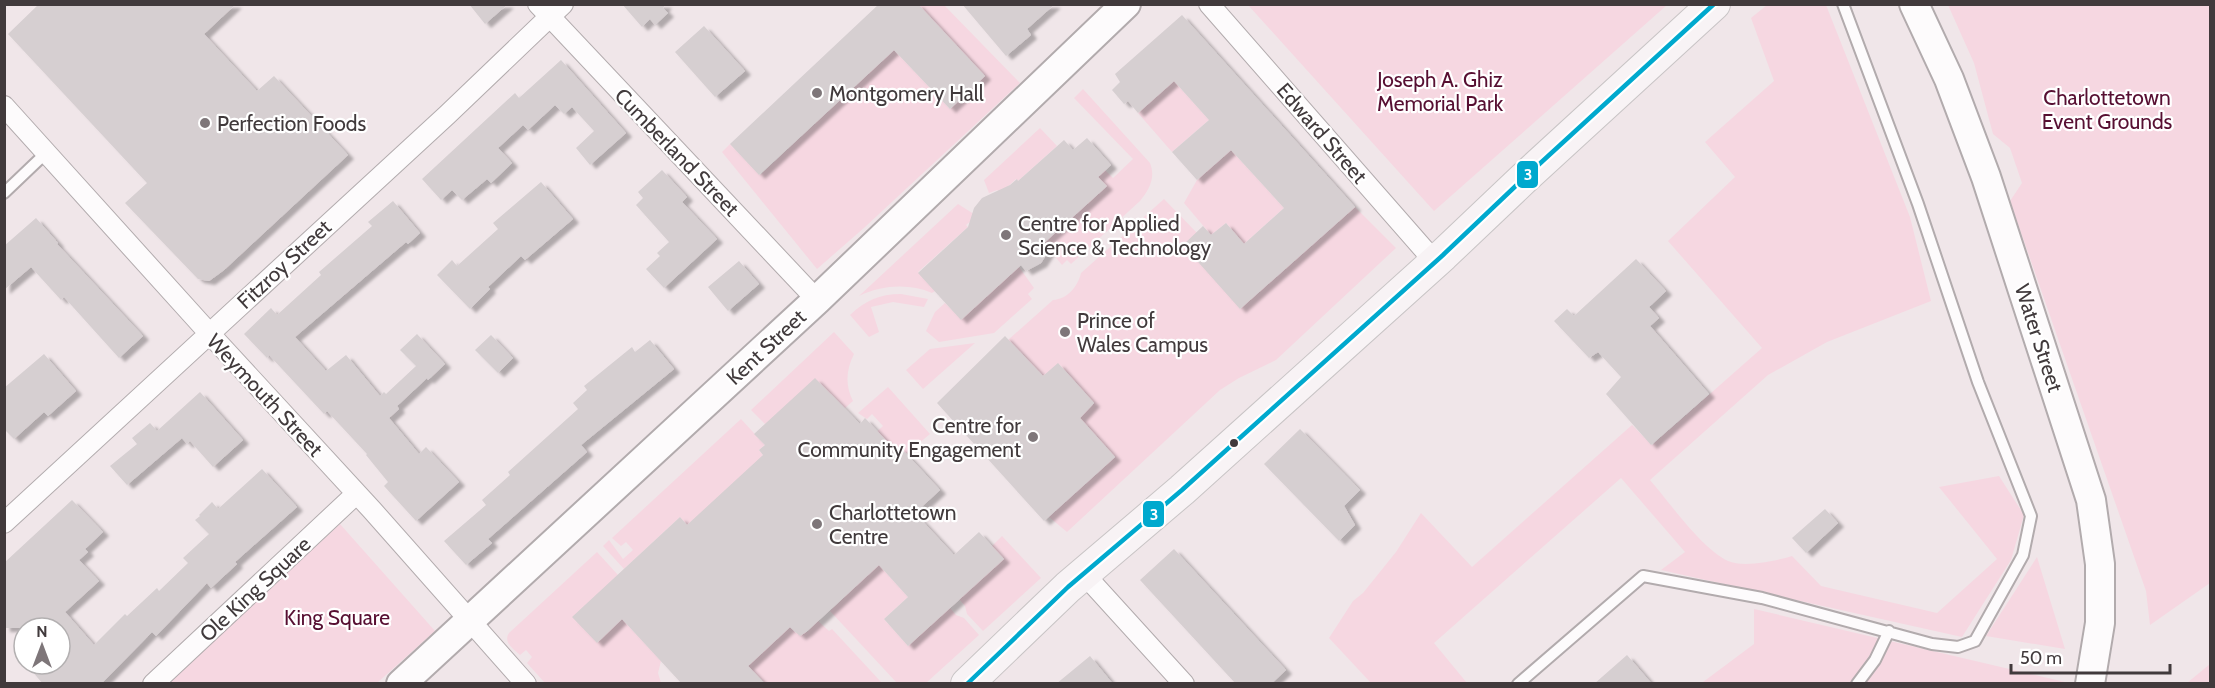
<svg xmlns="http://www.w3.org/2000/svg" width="2215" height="688" viewBox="0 0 2215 688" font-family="Cabin,sans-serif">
  <defs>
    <filter id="shadow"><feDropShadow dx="6" dy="4" stdDeviation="1.5" flood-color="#0004"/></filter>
  </defs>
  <rect width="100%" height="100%" fill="#f0e6e9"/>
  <path fill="#f6d7e1" d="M 918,5 L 944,5 L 1020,83 L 865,227 L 817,269 L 722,152 L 730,144 L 760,175 L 894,50 L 950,109 L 985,76 Z
    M 1248,5 L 1667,5 L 1434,211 Z
    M 1767,5 L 1826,5 L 1910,217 L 1931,301 L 1827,342 L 1768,375 L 1650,480 C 1670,503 1701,548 1728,561 C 1744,568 1776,561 1792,556 L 1821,586 L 1937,613 L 1997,559 L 1939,487 L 1999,476 L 2024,515 L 2011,560 L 1962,637 L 1661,570 L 1685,552 L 1621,478 L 1434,643 L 1467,683 L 1371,683 L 1329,638 L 1353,601 L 1363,593 L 1396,552 L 1421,513 L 1472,567 L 1632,425 L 1652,445 L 1762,348 L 1668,241 L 1735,177 L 1705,142 L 1774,81 L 1751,18 Z
    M 1948,5 L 2210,5 L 2210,583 L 2150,625 L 2146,591 L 2010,201 L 2022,183 L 2010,148 L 1993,134 L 1974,63 Z
    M 1174,81 L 1209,120 L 1172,152 L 1138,113 Z
    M 1083,89 L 1150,163 C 1156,178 1149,190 1140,201 L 1071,264 L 1067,260 L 1062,265 L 1044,243 L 1106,187 L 1098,177 L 1105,170 L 1113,178 L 1133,159 L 1074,98 Z
    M 1040,128 L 1057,146 L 1018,181 L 1016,179 L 1001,193 L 997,190 L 989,193 L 984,180 Z
    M 1231,150 L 1284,208 L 1244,244 L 1226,223 L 1211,235 L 1184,203 L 1197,180 Z
    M 1164,199 L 1197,233 L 1240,309 L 1355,207 L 1396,248 L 1276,360 L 1239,378 L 1220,390 L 1067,532 L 1049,517 L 1115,457 L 1080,418 L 1094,403 L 1059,364 L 1043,376 L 1008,340 L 1053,300 C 1068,299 1078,286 1081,273 Z
    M 958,204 L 977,216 L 966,225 L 968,227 L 918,272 L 935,291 L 932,293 C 909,283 881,285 859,296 Z
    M 1019,267 L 1034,288 L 1028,294 L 1032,299 L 994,333 L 939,342 L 926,331 L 935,312 L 945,303 L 961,319 Z
    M 901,294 L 928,299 L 924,307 L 893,302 L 871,307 L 879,332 L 869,337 L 850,315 C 865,301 879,294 901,294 Z
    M 834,332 L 854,354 C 846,370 845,385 853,401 L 845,408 L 831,394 L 765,424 L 751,410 Z
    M 975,343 L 923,389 L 906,370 L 930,349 Z
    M 888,387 L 930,434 L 906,454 L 900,447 L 890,456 L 871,437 L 883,426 L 872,414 L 867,419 L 858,413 Z
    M 741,419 L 765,445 L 759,450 L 763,455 L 703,543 L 680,517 L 624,569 L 603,546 L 609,540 L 623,559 L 633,550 L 626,542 L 621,546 L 612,538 Z
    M 340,524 L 435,631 L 377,683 L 169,683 Z
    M 1002,536 L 1041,578 L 983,631 L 967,614 L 965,606 L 959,599 L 992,546 Z
    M 597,552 L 618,575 L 573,617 L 597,642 L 622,619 L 661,661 L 658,673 L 661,683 L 545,683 L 527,663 L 532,657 L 526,650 L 520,655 C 513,649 503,642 509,633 Z
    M 871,556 L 908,597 L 884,619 L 908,646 L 950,608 L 956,615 L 964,618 L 979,635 L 926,683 L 895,683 L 896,682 L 830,611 L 856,586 Z
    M 2037,557 L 2065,649 L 1986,636 Z
    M 1754,609 L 2069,683 L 1704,684 L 1703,682 L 1754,644 Z
    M 818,621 L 829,631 L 832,629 L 882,683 L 765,683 L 748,666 L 790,627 L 796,633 L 807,632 Z
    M 2210,664 L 2210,683 L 2187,683 Z"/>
  <path fill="#d6cfd1" filter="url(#shadow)" d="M 39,4 L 236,4 L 204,34 L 257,91 L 274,76 L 348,155 L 224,270 L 209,281 L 198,279 L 125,203 L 147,183 L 8,34 Z
    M 469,4 L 508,4 L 485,24 Z
    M 622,4 L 666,4 L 663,8 L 668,13 L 655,25 L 650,19 L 642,27 Z
    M 879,4 L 918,4 L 985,76 L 950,109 L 894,50 L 759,175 L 730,144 Z
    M 962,4 L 1055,4 L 1027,29 L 1031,35 L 1006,56 Z
    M 1182,15 L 1355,207 L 1240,309 L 1183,245 L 1203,226 L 1211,235 L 1226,223 L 1244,244 L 1284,208 L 1231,150 L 1197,180 L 1172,152 L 1209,120 L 1174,81 L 1138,113 L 1128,101 L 1124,104 L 1112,90 L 1120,82 L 1115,74 Z
    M 704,26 L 745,71 L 715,97 L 675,52 Z
    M 561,60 L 626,133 L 590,165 L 576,148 L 594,131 L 572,107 L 564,114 L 555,105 L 528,130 L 523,125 L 498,148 L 512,163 L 491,183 L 487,179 L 462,200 L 452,190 L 441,200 L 422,179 L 515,93 L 519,98 Z
    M 1087,138 L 1111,165 L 1098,177 L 1107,186 L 1044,243 L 1050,249 L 1041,263 L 1026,271 L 1021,265 L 961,320 L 918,273 L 968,227 L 974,208 L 982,198 L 1010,185 L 1017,179 L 1018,181 L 1064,140 L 1073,150 Z
    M 662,170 L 687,197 L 682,202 L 717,239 L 664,288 L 646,269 L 660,256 L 657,253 L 669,242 L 636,205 L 643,198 L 638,192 Z
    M 541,182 L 573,219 L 525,260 L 521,256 L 488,287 L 490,289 L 470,309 L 437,275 L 452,260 L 457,266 L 498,229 L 493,223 Z
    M 393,201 L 420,233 L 408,244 L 406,242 L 295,337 L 326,371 L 346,355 L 380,396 L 384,392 L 386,394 L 416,366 L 400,350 L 417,334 L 445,364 L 428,380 L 427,378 L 397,406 L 399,409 L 389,418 L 419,454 L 426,447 L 459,482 L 416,521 L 384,486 L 388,482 L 366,455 L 367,454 L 327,411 L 324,414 L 269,355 L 267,358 L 244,334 L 271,308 L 277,315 L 321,275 L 319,272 L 372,226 L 368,222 Z
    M 36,218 L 58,243 L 57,244 L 143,336 L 119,358 L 64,297 L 61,300 L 31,267 L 4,290 L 4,246 Z
    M 1636,259 L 1666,291 L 1649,307 L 1659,318 L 1650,326 L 1709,394 L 1651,445 L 1606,394 L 1621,377 L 1598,352 L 1589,358 L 1554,321 L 1567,309 L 1574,316 Z
    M 739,261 L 759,284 L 728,311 L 708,287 Z
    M 491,335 L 513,358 L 498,373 L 475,350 Z
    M 1005,336 L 1043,376 L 1058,363 L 1094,403 L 1080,418 L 1115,457 L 1044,521 L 937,403 Z
    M 650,340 L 674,369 L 581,445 L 587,452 L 488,539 L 492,543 L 466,565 L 444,541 L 486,505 L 482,500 L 510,475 L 508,472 L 578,409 L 573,403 L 587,390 L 584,386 L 632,347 L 635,352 Z
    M 44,354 L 76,391 L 48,416 L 44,412 L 14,439 L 4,429 L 4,388 Z
    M 815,378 L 860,424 L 865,418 L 896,451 L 900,447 L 940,490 L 915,513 L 954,555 L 979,532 L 1004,559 L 908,646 L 884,619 L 908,597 L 879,565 L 806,632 L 800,636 L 790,627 L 748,666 L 765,684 L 682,684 L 622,619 L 597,643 L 572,617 L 680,517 L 687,525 L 763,455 L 759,450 L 765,445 L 754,434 Z
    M 200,392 L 243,440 L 213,467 L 190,441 L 187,444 L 182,438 L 127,485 L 110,466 L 137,444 L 132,438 L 150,423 L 157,431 Z
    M 1300,429 L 1360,490 L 1344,506 L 1355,525 L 1339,541 L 1264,464 Z
    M 262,469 L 297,507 L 235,562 L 237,564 L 211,588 L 207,583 L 156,636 L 152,632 L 101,684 L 43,684 L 26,664 L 60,664 L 60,628 L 4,628 L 4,563 L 72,500 L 103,532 L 85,549 L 88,552 L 79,560 L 99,581 L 65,612 L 94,645 L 125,614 L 127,616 L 157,588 L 159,591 L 188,563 L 183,558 L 209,534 L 195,520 L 200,516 L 199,515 L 212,502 L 218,509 Z
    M 1825,509 L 1838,523 L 1806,553 L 1792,538 Z
    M 1174,549 L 1286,670 L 1271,684 L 1236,684 L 1140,580 Z
    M 1627,655 L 1652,684 L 1594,684 Z
    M 1090,656 L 1113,684 L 1056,684 Z"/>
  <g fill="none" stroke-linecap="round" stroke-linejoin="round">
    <g stroke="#b2abad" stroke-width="14">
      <path id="lane" d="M 4,193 L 47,152
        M 1518,684 L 1643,576 L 1762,598 L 1932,644 L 1958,647 L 1975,641 L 2023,555 L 2031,516 L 1978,382 L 1918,204 L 1843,4
        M 1857,684 L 1875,660 L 1889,631"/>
    </g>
    <g stroke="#b2abad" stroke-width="22">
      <path id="street" d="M 538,4 L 817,300
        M 1209,4 L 1435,262
        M 4,106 L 209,333 L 372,510 L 526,684
        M 4,523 L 447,115 L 563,4
        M 1084,574 L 1184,684
        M 153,684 L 356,494"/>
    </g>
    <g stroke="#b2abad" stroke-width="32">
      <path id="secondary" d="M 1914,4 L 1949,79 L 1986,177 L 2091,500 L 2100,564 L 2100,623 L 2090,684
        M 401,684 L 817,300 L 1126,4"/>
    </g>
    <g stroke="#c8c4c5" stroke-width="34">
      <path id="primary" d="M 967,684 L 1068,587 L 1182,490 L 1443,255 L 1522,180 L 1714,4"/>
    </g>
    <use href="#lane" stroke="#fdfbfc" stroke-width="10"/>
    <use href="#street" stroke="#fdfbfc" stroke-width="20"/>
    <use href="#secondary" stroke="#fdfbfc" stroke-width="28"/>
    <use href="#primary" stroke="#f8f3f5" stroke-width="32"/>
    <g stroke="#fff" stroke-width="9">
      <path id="bus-1" d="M 967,684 L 1068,587 L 1182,490 L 1443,255 L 1522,180 L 1714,4"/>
    </g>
    <use href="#bus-1" stroke="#00a9ce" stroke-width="4.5"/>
  </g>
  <g fill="#7e7679" stroke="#fff" stroke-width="2">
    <circle cx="817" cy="93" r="6"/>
    <circle cx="205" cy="123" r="6"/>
    <circle cx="1006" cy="235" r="6"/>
    <circle cx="1065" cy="332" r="6"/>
    <circle cx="1033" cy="437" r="6"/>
    <circle cx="817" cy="524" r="6"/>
  </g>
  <circle fill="#413a3c" stroke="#fff" stroke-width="2" cx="1234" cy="443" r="5"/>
  <g text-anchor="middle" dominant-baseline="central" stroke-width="4.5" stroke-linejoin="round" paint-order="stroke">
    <g font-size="21" fill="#570f32" stroke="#fff">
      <text x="1440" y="79">Joseph A. Ghiz<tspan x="1440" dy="24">Memorial Park</tspan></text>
      <text x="2107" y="97">Charlottetown<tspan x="2107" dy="24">Event Grounds</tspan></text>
      <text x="337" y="617">King Square</text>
    </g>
    <g font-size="21" fill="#413a3c" stroke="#fff" text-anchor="start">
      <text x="829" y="93">Montgomery Hall</text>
      <text x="217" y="123">Perfection Foods</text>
      <text x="1018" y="223">Centre for Applied<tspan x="1018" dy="24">Science &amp; Technology</tspan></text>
      <text x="1077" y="320">Prince of<tspan x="1077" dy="24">Wales Campus</tspan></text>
      <text x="1021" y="425" text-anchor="end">Centre for<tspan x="1021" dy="24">Community Engagement</tspan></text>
      <text x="829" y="512">Charlottetown<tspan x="829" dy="24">Centre</tspan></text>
    </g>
    <g font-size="21" fill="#413a3c" stroke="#fff">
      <text transform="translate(1322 133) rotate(49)">Edward Street</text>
      <text transform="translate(677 152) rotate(46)">Cumberland Street</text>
      <text transform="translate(284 264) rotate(-43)">Fitzroy Street</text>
      <text transform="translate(2039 338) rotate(72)">Water Street</text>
      <text transform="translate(766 347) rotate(-43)">Kent Street</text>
      <text transform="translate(265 395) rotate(47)">Weymouth Street</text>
      <text transform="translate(255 589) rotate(-43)">Ole King Square</text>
    </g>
  </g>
  <g stroke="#fff" stroke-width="2">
    <rect x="1516" y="160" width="23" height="29" rx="6" fill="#00a9ce"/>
    <rect x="1142" y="500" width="23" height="28" rx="6" fill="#00a9ce"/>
  </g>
  <g font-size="16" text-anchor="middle" font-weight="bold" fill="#fff">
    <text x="1528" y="180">3</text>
    <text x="1154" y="520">3</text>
  </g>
  <rect width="2215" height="688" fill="none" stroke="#413a3c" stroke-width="12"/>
  <g transform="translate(42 646)"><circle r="28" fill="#ffffff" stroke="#b3b0b1" stroke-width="1.5"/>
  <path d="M0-4.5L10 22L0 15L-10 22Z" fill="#7e7679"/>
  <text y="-9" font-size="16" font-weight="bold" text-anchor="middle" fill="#413a3c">N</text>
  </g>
  <path d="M2011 664v9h159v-9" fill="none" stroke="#413a3c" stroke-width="3"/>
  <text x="2020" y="664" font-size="18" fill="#413a3c" stroke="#ffffff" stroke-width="4.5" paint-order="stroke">50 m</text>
</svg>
